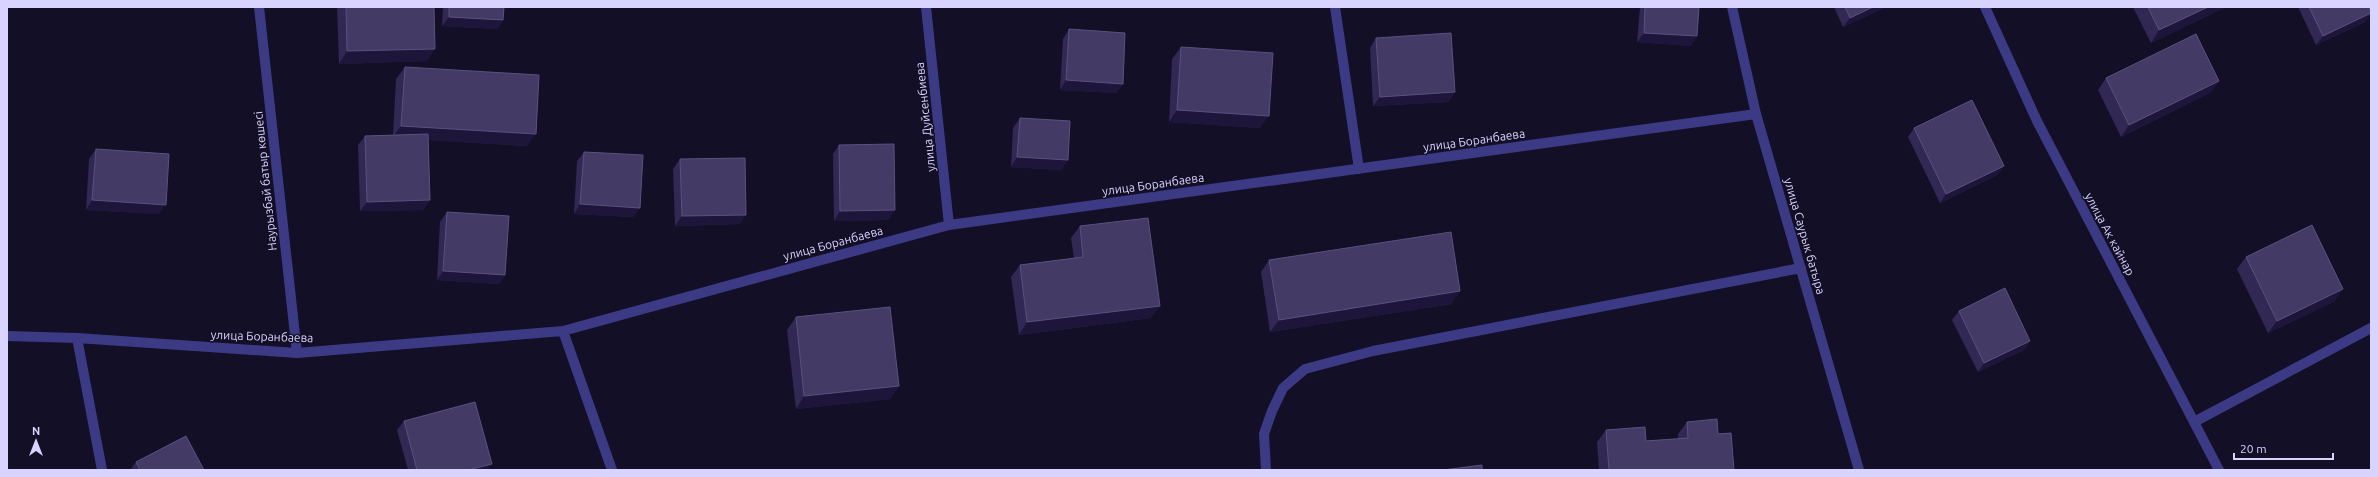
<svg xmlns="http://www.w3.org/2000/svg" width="2378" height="477" viewBox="0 0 2378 477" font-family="Ubuntu,sans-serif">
  <rect width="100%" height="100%" fill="#130f26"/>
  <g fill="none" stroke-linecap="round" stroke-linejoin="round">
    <path stroke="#3d3a85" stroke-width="10" d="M 259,7 L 297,353
      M 926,7 L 949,225
      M 1335,7 L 1359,169
      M 1732,7 L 1756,114 L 1859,470
      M 1985,7 L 2037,121 L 2219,470
      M 563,331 L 612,470
      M 7,336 L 77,338 L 297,353 L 563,331 L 949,225 L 1756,114
      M 77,338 L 102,470
      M 2194,422 L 2371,328
      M 1266,470 L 1264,434 L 1272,411 L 1283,388 L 1305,369 L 1373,351 L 1801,268"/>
  </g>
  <path fill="#312854" d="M 337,7 L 434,7 L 427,61 L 339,64 Z
    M 443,7 L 504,7 L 503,20 L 497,29 L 442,26 Z
    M 1640,7 L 1699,7 L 1691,46 L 1637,42 Z
    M 1834,7 L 1886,7 L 1843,27 Z
    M 2133,7 L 2226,7 L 2151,43 Z
    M 2298,7 L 2369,7 L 2371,11 L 2371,13 L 2365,22 L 2316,45 Z
    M 1069,29 L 1123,84 L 1116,93 L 1060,90 L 1063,39 Z
    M 1376,38 L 1455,92 L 1448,102 L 1373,106 L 1370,48 Z
    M 1181,47 L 1260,128 L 1169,122 L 1172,59 Z
    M 405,67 L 527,146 L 428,140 L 430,200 L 423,210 L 360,211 L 358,145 L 365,136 L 393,135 L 396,79 Z
    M 2106,78 L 2219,81 L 2210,93 L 2121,137 L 2098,90 Z
    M 1020,118 L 1068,160 L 1061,170 L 1011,167 L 1013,128 Z
    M 1914,128 L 2004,166 L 1997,175 L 1940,203 L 1908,137 Z
    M 839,145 L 895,210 L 888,220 L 834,221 L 833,154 Z
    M 96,149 L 159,214 L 86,210 L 89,159 Z
    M 584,152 L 640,208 L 633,217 L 574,214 L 577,161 Z
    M 680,159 L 740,224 L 675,226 L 673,169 Z
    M 447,212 L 505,275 L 499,284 L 437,280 L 440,222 Z
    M 1080,226 L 1151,318 L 1019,335 L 1011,277 L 1020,265 L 1074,258 L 1071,238 Z
    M 2246,257 L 2335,301 L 2268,333 L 2237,269 Z
    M 1269,260 L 1452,304 L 1270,332 L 1261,272 Z
    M 1959,311 L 2030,341 L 2024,350 L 1978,372 L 1952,320 Z
    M 796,317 L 899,386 L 890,399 L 796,409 L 787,330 Z
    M 404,421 L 487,470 L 408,470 L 397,430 Z
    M 1687,422 L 1718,434 L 1734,470 L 1599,470 L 1597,442 L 1606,430 L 1646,441 L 1678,439 L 1678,434 Z
    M 136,462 L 204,470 L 130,470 Z"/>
  <path fill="#1d163a" d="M 1873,7 L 1886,7 L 1843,27 L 1850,18 Z
    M 2208,7 L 2226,7 L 2151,43 L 2159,30 Z
    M 2371,13 L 2365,22 L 2316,45 L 2323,36 Z
    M 449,17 L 503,20 L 497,29 L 442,26 Z
    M 1644,33 L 1697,36 L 1691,46 L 1637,42 Z
    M 435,49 L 427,61 L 339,64 L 347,51 Z
    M 1066,80 L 1123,84 L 1116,93 L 1060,90 Z
    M 2219,81 L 2210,93 L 2121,137 L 2129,125 Z
    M 1455,92 L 1448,102 L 1373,106 L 1380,97 Z
    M 1177,110 L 1269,116 L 1260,128 L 1169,122 Z
    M 401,126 L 536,134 L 527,146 L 392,138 Z
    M 1017,157 L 1068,160 L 1061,170 L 1011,167 Z
    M 2004,166 L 1997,175 L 1940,203 L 1946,194 Z
    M 92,200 L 166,205 L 159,214 L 86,210 Z
    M 430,200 L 423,210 L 360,211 L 367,202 Z
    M 580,204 L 640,208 L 633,217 L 574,214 Z
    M 895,210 L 888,220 L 834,221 L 840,211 Z
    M 746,215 L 740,224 L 675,226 L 682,216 Z
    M 443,271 L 505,275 L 499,284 L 437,280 Z
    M 2343,289 L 2335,301 L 2268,333 L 2277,321 Z
    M 1460,291 L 1452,304 L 1270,332 L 1279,320 Z
    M 1160,306 L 1151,318 L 1019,335 L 1027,322 Z
    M 2030,341 L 2024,350 L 1978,372 L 1984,363 Z
    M 899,386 L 890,399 L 796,409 L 804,396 Z
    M 492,464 L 487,470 L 468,470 Z"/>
  <path fill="#433a66" stroke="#5a527e" d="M 346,7 L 434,7 L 435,49 L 347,51 Z
    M 449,7 L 504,7 L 503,20 L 449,17 Z
    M 1645,7 L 1699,7 L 1697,36 L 1644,33 Z
    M 1845,7 L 1873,7 L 1850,18 Z
    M 2148,7 L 2208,7 L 2159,30 Z
    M 2309,7 L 2369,7 L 2371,13 L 2323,36 Z
    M 1069,29 L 1125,33 L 1123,84 L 1066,80 Z
    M 1451,33 L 1455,92 L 1380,97 L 1376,38 Z
    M 2196,34 L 2219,81 L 2129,125 L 2106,78 Z
    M 1181,47 L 1273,53 L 1269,116 L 1177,110 Z
    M 405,67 L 539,75 L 536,134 L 401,126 Z
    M 1972,100 L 2004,166 L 1946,194 L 1914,128 Z
    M 1020,118 L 1070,121 L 1068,160 L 1017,157 Z
    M 428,134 L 430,200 L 367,202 L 365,136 Z
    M 894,144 L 895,210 L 840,211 L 839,145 Z
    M 96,149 L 169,154 L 166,205 L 92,200 Z
    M 584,152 L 643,155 L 640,208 L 580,204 Z
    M 745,158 L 746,215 L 682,216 L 680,159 Z
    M 447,212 L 509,216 L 505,275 L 443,271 Z
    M 1148,218 L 1160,306 L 1027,322 L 1020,265 L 1083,257 L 1080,226 Z
    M 2312,225 L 2343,289 L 2277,321 L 2246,257 Z
    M 1451,232 L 1460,291 L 1279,320 L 1269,260 Z
    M 2005,288 L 2030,341 L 1984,363 L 1959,311 Z
    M 890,307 L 899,386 L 804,396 L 796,317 Z
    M 475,402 L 492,464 L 468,470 L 417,470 L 404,421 Z
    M 1717,419 L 1718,434 L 1731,433 L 1734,470 L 1609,470 L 1606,430 L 1645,427 L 1646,441 L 1688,438 L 1687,422 Z
    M 186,436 L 204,470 L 140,470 L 136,462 Z
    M 1482,465 L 1482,470 L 1443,470 Z"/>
  <g text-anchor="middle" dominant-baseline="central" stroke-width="3" stroke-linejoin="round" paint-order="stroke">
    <g font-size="12" fill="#d9d4ff" stroke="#130f26">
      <text transform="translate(925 117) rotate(-96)">улица Дуйсенбиева</text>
      <text transform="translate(1474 140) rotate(-8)">улица Боранбаева</text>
      <text transform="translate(265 181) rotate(-96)">Наурызбай батыр көшесі</text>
      <text transform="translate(1153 184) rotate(-8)">улица Боранбаева</text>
      <text transform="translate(2110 234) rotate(62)">улица Ак кайнар</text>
      <text transform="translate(1805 236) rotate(74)">улица Саурык батыра</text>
      <text transform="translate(833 243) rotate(-15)">улица Боранбаева</text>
      <text transform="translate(262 336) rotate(2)">улица Боранбаева</text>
    </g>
  </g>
  <rect width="2378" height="477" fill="none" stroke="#d9d4ff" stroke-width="16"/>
  <g transform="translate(36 441)" stroke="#130f26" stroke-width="3" paint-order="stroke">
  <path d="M0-3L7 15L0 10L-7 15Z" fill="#d9d4ff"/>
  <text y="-6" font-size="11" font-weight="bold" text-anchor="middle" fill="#d9d4ff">N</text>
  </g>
  <path d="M2234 453v6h99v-6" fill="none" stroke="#d9d4ff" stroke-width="2"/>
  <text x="2240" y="453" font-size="12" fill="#d9d4ff" stroke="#130f26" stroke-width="3" paint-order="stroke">20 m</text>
</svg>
